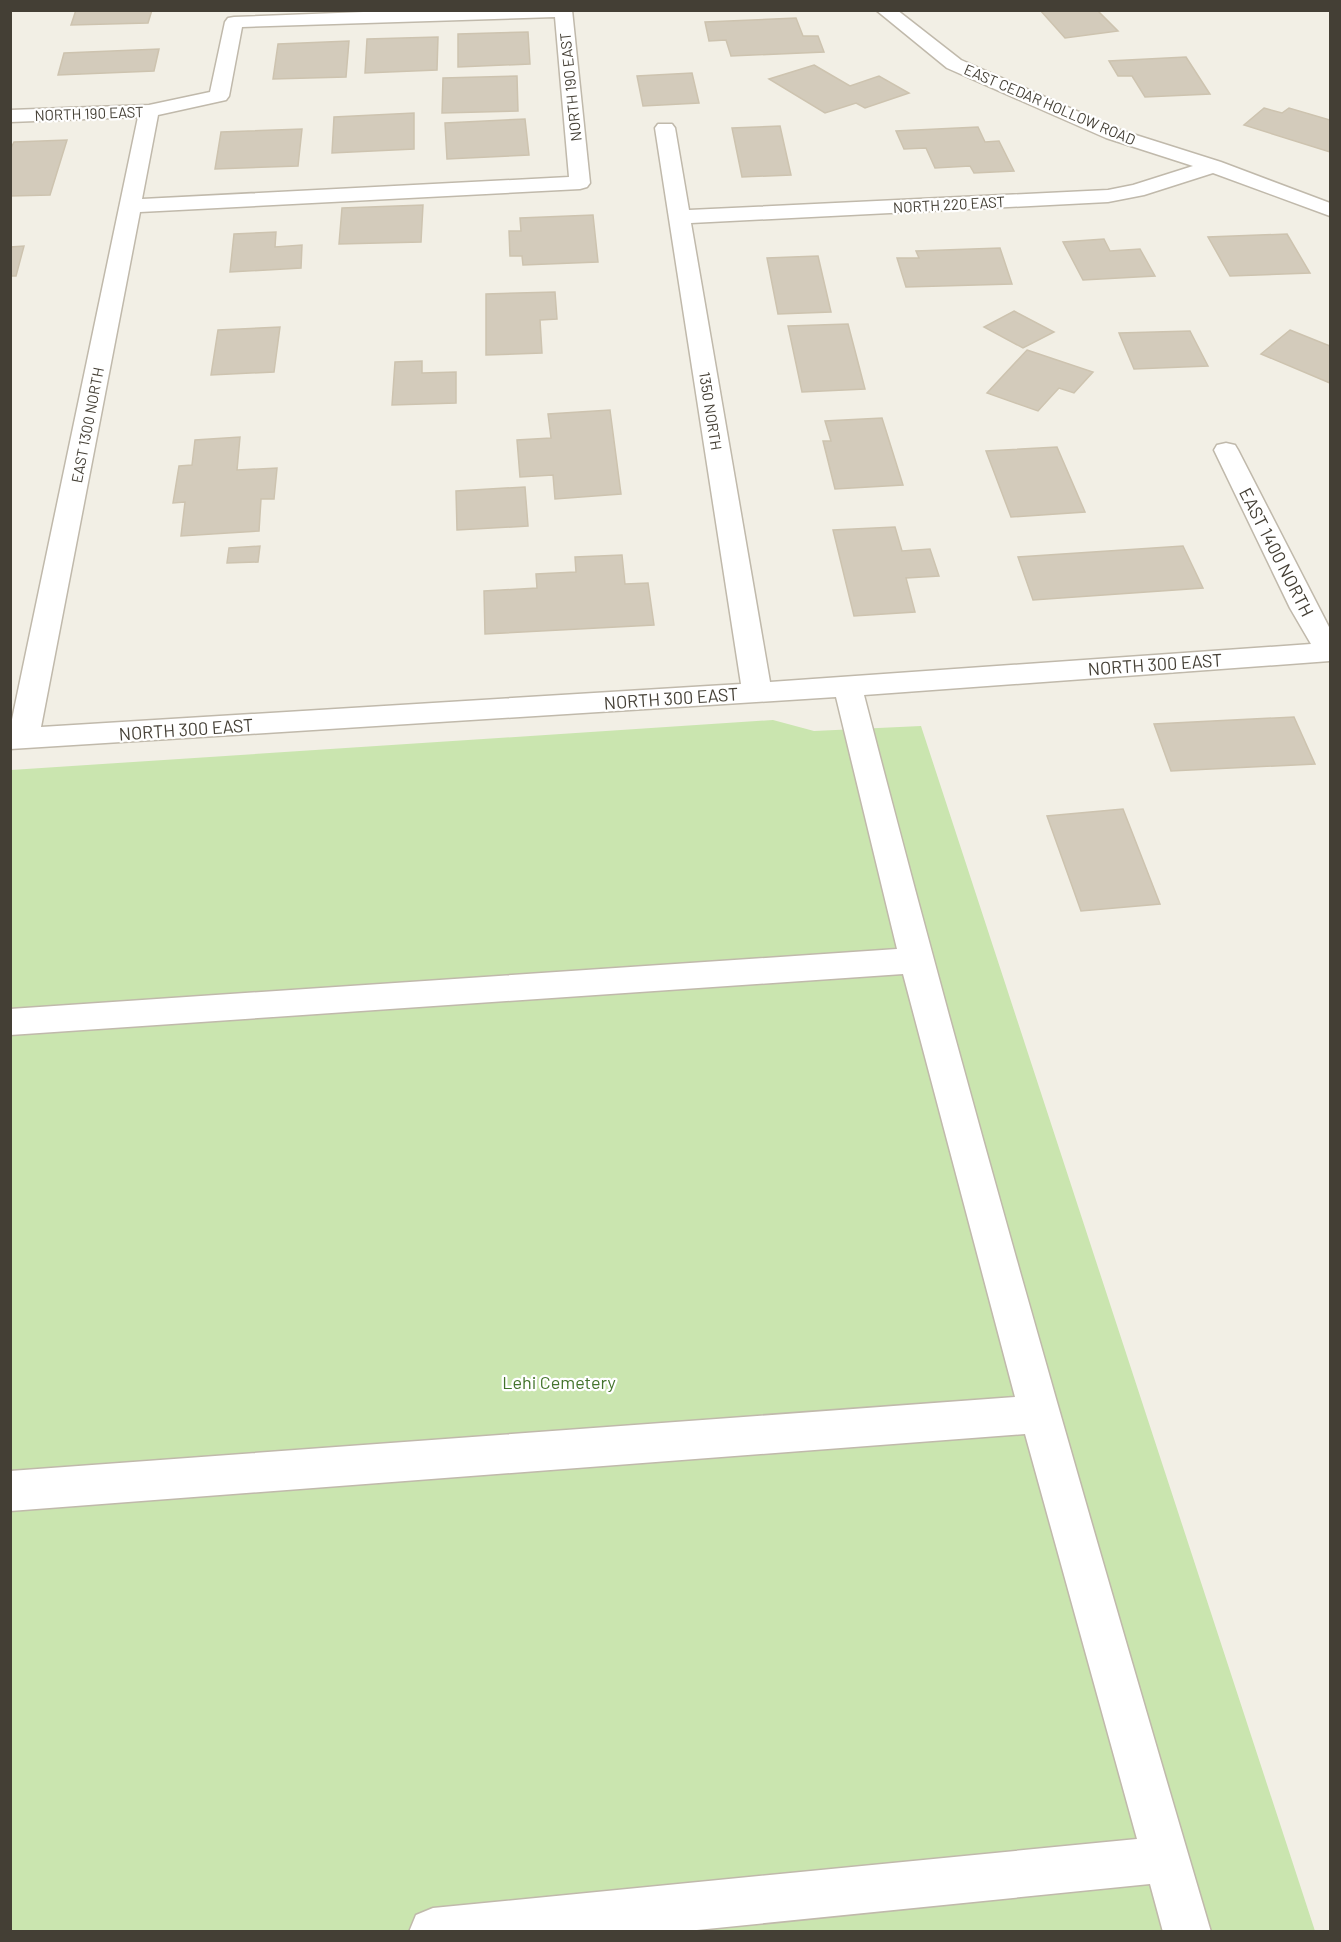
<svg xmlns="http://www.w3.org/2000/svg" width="1341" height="1942" viewBox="0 0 1341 1942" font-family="Barlow,sans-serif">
  <rect width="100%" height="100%" fill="#f2efe5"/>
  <path fill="#cae5af" d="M 773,720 L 814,731 L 921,726 L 1315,1931 L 11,1932 L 11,770 Z"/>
  <path fill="#d3cbbb" stroke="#cdc3af" stroke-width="1.5" d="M 76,10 L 152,10 L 148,23 L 71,25 Z
    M 1040,10 L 1097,10 L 1118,31 L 1065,38 Z
    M 796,18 L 803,36 L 818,36 L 824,52 L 731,56 L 726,40 L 709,41 L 705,22 Z
    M 528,32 L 530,64 L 458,67 L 458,34 Z
    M 438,37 L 437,70 L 365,73 L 367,39 Z
    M 349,41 L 346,77 L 273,79 L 278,44 Z
    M 159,49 L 154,71 L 58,75 L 64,53 Z
    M 1186,57 L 1210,94 L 1145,97 L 1132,76 L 1118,76 L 1109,61 Z
    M 814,65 L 850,86 L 879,76 L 909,93 L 865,108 L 856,103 L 825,113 L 769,79 Z
    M 692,73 L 699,103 L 643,106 L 637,76 Z
    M 517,76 L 518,111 L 442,113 L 443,78 Z
    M 1264,108 L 1282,113 L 1289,108 L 1330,120 L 1330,152 L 1244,125 Z
    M 414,113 L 414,149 L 332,153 L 334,117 Z
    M 525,119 L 529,155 L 447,159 L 445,123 Z
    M 780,126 L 791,175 L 742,177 L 732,128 Z
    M 978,127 L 985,142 L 999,141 L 1014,171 L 974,173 L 970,166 L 935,168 L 926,148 L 904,149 L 896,131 Z
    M 302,129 L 298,166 L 215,169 L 221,132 Z
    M 67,140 L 50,195 L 10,196 L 10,150 L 14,142 Z
    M 423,205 L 421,242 L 339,244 L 342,208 Z
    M 593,215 L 598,262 L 523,265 L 522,256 L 510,256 L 509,231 L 521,231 L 520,218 Z
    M 276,232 L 275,247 L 302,245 L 301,268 L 230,272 L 234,234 Z
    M 1287,234 L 1310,273 L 1230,276 L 1208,237 Z
    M 1104,239 L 1110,251 L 1140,249 L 1155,276 L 1083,280 L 1063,242 Z
    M 24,246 L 16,276 L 10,276 L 10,247 Z
    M 1000,248 L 1012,284 L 906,287 L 897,258 L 919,258 L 916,251 Z
    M 818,256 L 831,312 L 778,314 L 767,258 Z
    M 555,292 L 557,319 L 540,320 L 542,353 L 486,355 L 486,294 Z
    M 1014,311 L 1054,332 L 1023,348 L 984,327 Z
    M 848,324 L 865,389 L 802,392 L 788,326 Z
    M 280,327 L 274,372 L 211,375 L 218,330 Z
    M 1290,330 L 1330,346 L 1330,383 L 1261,354 Z
    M 1190,331 L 1208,366 L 1134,369 L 1119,333 Z
    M 1027,350 L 1093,372 L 1074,393 L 1059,388 L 1038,411 L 987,393 Z
    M 422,361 L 422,373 L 456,372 L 456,403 L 392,405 L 395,362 Z
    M 610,410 L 621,494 L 555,499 L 553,475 L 520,477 L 517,440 L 551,438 L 548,414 Z
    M 882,418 L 903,485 L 835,489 L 823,441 L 831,441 L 825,421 Z
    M 240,437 L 237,470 L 277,468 L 274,499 L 261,499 L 259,531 L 181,536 L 185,502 L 173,503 L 179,466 L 192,465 L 195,440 Z
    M 1057,447 L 1085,512 L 1011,517 L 986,451 Z
    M 525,487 L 528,526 L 457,530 L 456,491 Z
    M 895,527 L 902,551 L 930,549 L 939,576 L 906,578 L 915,612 L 854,616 L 833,530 Z
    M 260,546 L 258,562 L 227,563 L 229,548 Z
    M 1183,546 L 1203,588 L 1033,600 L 1018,557 Z
    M 622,555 L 625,584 L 648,583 L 654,625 L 485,634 L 484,591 L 537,588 L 536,574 L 576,572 L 575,557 Z
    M 1294,717 L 1315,764 L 1171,771 L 1154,724 Z
    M 1123,809 L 1160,904 L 1081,911 L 1047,816 Z"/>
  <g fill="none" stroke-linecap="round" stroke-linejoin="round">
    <g stroke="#c0b9ab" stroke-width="3">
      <path id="minor" d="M 415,10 L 572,10 L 590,183 L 587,187 L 580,189 L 140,212 L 41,727 L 741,684 L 655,128 L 658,124 L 672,124 L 675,128 L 689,210 L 1108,190 L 1133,185 L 1193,166 L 1106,138 L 947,68 L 876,10 L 897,10 L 961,60 L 1120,130 L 1221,162 L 1330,203 L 1330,216 L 1213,173 L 1144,195 L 1108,202 L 691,223 L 770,682 L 1311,644 L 1290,608 L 1214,450 L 1217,445 L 1226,443 L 1235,445 L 1238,450 L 1330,629 L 1330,661 L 864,695 C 971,1110 1090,1521 1211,1932 L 1163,1932 L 1150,1884 L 677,1932 L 409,1932 L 416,1915 L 433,1908 L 1137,1839 L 1025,1434 L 10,1511 L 10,1471 L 1015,1397 L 903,974 L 10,1035 L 10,1009 L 897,949 L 836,697 L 10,749 L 10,729 L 138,117 L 10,122 L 10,110 L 149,105 L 210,92 L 225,22 L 228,18 L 234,17 ZM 555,17 L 569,177 L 142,199 L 158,115 L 226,100 L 229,96 L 242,27 Z"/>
    </g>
    <use href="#minor" fill="#fff" fill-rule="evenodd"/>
  </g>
  <g text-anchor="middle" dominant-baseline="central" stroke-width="4.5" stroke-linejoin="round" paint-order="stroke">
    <g font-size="15" fill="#443f35" stroke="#fff">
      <text transform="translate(570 87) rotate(-96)">NORTH 190 EAST</text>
      <text transform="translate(1050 104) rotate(23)">EAST CEDAR HOLLOW ROAD</text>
      <text transform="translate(89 113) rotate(-2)">NORTH 190 EAST</text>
      <text transform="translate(949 204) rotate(-3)">NORTH 220 EAST</text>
      <text transform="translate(711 411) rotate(81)">1350 NORTH</text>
      <text transform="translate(87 425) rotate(-79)">EAST 1300 NORTH</text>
    </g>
    <g font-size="18" fill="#443f35" stroke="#fff">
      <text transform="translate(1277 552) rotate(63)">EAST 1400 NORTH</text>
      <text transform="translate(1155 664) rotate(-4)">NORTH 300 EAST</text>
      <text transform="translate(671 698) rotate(-4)">NORTH 300 EAST</text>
      <text transform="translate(186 729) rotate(-4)">NORTH 300 EAST</text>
    </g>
    <g font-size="18" fill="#43732b" stroke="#fff">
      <text x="559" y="1382">Lehi Cemetery</text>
    </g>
  </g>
  <rect width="1341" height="1942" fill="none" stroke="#443f35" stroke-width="24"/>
</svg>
